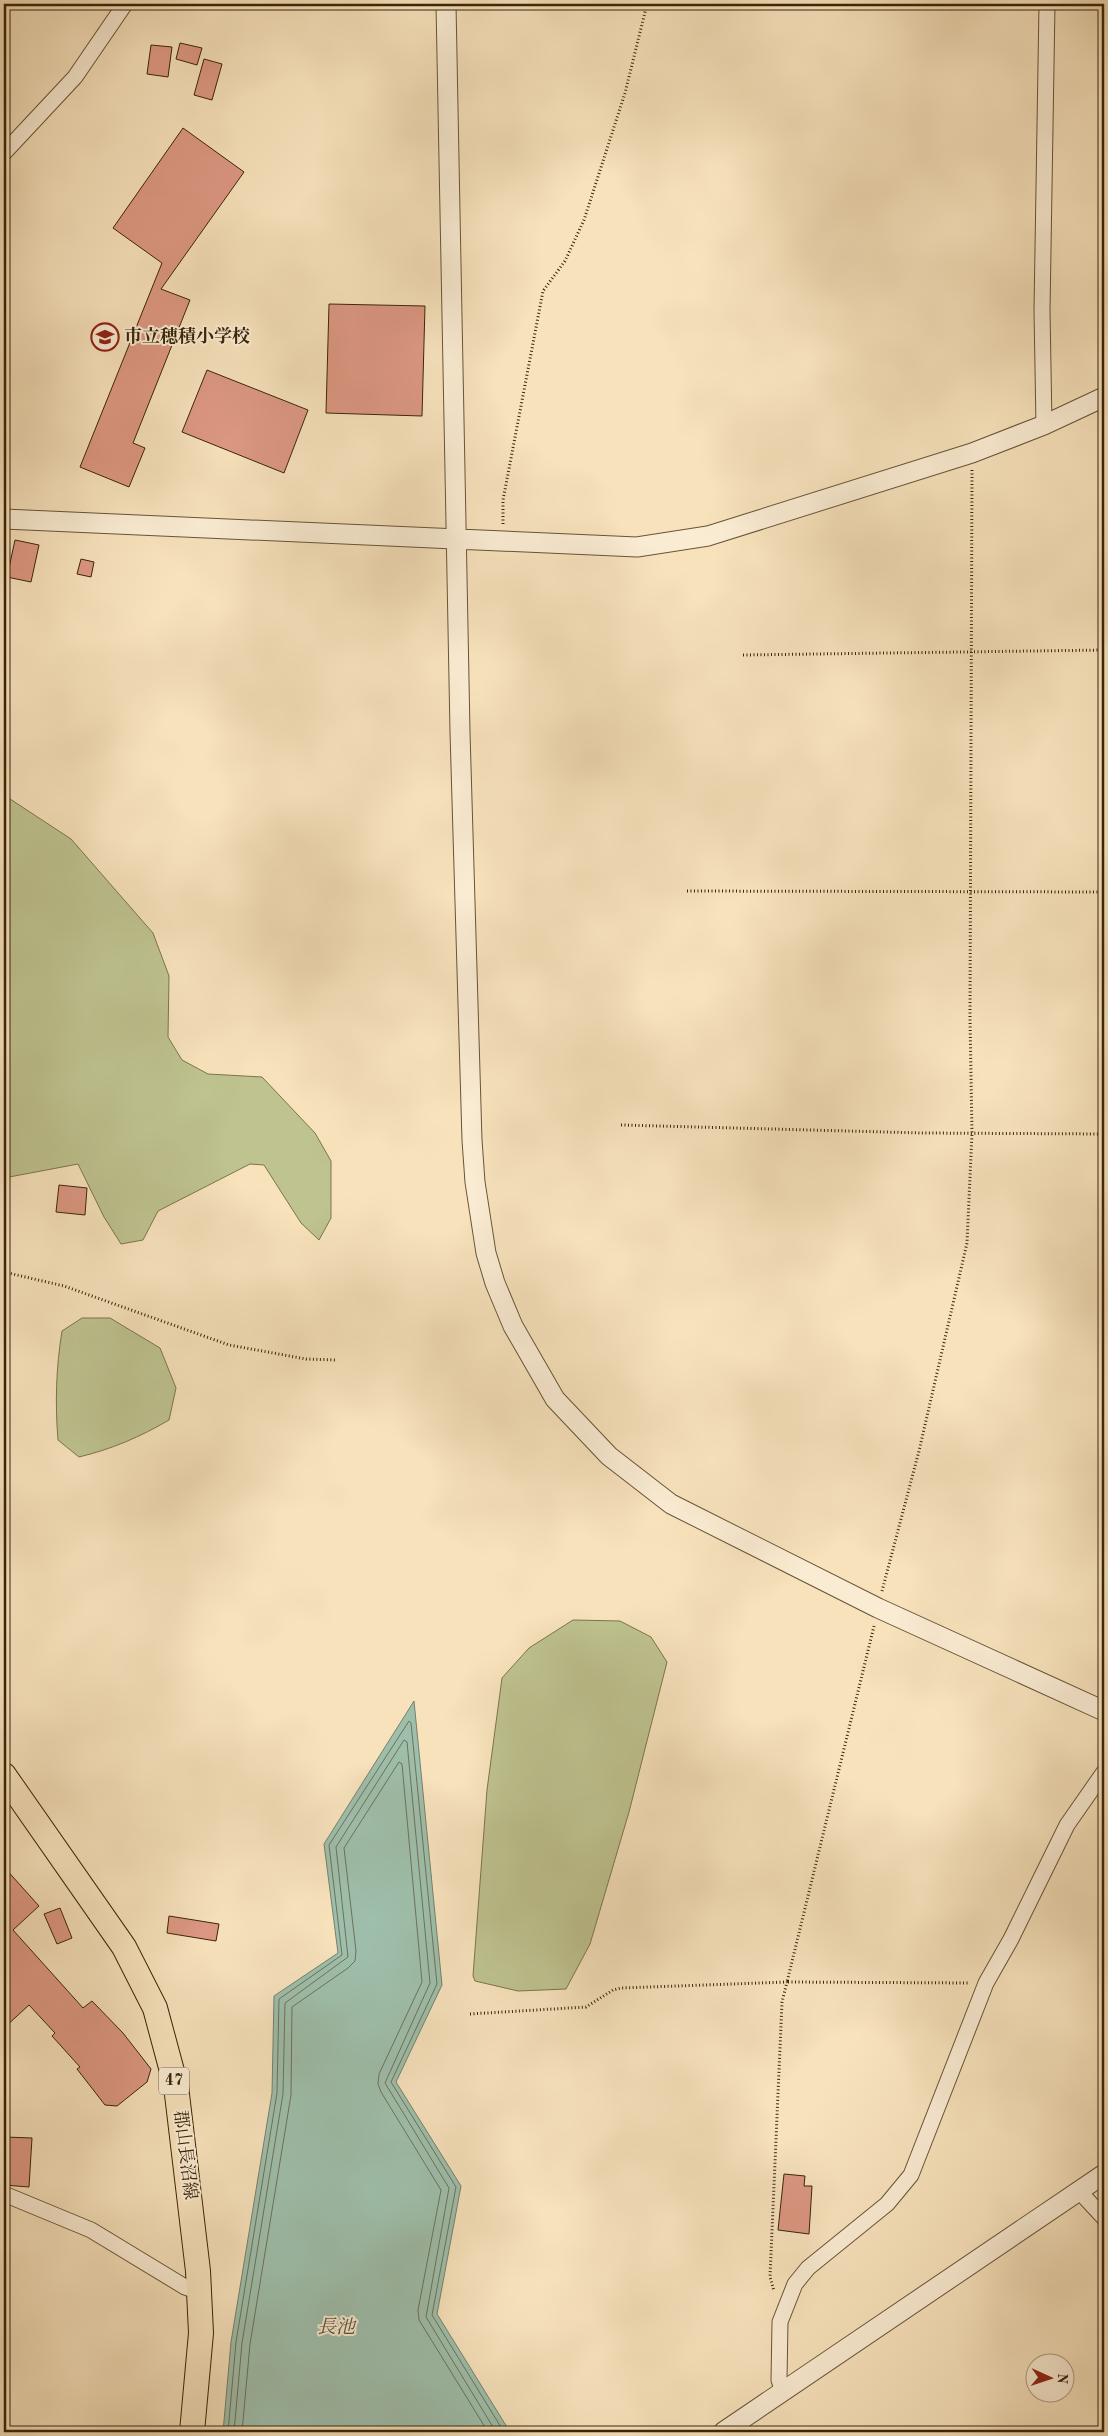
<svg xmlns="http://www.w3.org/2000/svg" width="1108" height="2436" viewBox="0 0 1108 2436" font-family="'Old Standard TT','Noto Serif JP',serif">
  <rect width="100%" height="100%" fill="#f7e2bc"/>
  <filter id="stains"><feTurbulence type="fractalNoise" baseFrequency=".004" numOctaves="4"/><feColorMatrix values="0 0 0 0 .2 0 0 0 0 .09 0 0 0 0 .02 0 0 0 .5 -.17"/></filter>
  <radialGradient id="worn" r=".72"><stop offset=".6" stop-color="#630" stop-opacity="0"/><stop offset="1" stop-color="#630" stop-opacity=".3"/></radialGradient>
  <path fill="#bec390" stroke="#7c744c" d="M 4,795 L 71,839 L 153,933 L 169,976 L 168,1037 L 182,1060 L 208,1074 L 262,1077 L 315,1133 L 331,1161 L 331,1218 L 319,1240 L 301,1223 L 264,1165 L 250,1164 L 158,1211 L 143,1240 L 121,1244 L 104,1217 L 78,1164 L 4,1178 Z
    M 82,1318 L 110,1318 L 160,1348 L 176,1388 L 169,1420 C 140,1437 112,1449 79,1457 L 58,1440 C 55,1403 56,1368 62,1331 Z
    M 573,1620 L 620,1621 L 651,1637 L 667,1662 L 629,1812 L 590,1944 L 566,1989 L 518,1991 L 475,1981 L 473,1976 L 487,1790 L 502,1678 L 529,1648 Z"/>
  <path fill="#9ebfac" stroke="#76816b" d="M 414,1701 L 442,1985 L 396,2082 L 461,2186 L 437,2314 L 510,2432 L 223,2432 L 231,2342 L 272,2093 L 274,1996 L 338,1953 L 324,1844 Z"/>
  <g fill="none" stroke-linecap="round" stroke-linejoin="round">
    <path stroke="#6c725a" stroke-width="1" d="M 228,2432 L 236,2342 L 277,2093 L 279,1999 L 342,1955 L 329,1845 L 409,1721 L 411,1723 L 437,1984 L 391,2082 L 456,2187 L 432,2315 L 504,2432
      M 234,2432 L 242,2343 L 283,2094 L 285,2003 L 348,1957 L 336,1847 L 404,1740 L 407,1742 L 430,1983 L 385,2083 L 449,2188 L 426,2317 L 496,2432
      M 242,2432 L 250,2344 L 291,2095 L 292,2007 L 348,1968 L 355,1961 L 356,1951 L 344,1848 L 399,1762 L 402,1764 L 422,1982 L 379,2074 L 378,2084 L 381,2092 L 441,2190 L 418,2310 L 419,2320 L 488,2432"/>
  </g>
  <path fill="#dd9883" stroke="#392509" d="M 180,43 L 202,48 L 197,65 L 176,59 Z
    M 151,45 L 172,47 L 168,77 L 147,74 Z
    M 204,59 L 222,64 L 212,100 L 194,95 Z
    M 183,128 L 244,172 L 161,289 L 190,300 L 133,443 L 145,448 L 129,487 L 80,467 L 162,263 L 113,228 Z
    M 329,304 L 425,306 L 422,416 L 326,413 Z
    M 207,370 L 308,410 L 284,473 L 182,432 Z
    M 15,540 L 39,545 L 31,582 L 7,577 Z
    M 81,559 L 94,562 L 91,577 L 77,574 Z
    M 59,1185 L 87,1188 L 85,1215 L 56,1212 Z
    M 4,1867 L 39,1906 L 13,1930 L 83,2008 L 92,2001 L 123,2033 L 151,2069 L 147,2082 L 117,2106 L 105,2105 L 77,2069 L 80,2067 L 52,2036 L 55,2033 L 29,2005 L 4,2028 Z
    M 60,1908 L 72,1938 L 57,1944 L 44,1914 Z
    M 169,1916 L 219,1924 L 216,1941 L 167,1933 Z
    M 5,2137 L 32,2138 L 29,2187 L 4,2185 Z
    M 784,2174 L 805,2176 L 804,2186 L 812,2186 L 809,2234 L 778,2230 Z"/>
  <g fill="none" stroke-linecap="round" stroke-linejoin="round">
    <g stroke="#685436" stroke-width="17">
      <path id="minor" d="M 4,153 L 75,77 L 125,4
        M 1044,425 L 1042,310 L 1047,4
        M 1079,2191 L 1104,2218
        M 4,2194 L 91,2230 L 185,2287 L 199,2292
        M 783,2392 L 779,2380 L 780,2322 L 795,2284 L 808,2268 L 887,2204 L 911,2175 L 986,1983 L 1011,1939 L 1067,1825 L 1104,1772"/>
    </g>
    <g stroke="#685436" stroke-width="21">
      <path id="tertiary" d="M 446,4 L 460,732 L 472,1140 L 475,1182 L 486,1253 L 495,1283 L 513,1326 L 555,1399 L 609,1456 L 671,1504 L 878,1608 L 1104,1711
        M 4,519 L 637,547 L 708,536 L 972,453 L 1044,425 L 1104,397
        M 723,2432 L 1104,2174"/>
    </g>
    <g stroke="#392509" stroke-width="26">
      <path id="primary" d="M 4,1775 L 124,1947 L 155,2008 L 176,2086 L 198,2271 L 201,2333 L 192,2432"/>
    </g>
    <path stroke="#392509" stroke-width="3" stroke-dasharray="1 2.5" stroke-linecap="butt" d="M 93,4 L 104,8
      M 503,524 L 503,500 L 543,291 L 565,261 L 584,220 L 625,93 L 647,4
      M 743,655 L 1104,650
      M 687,891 L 1104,892
      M 621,1125 L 923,1133 L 1104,1134
      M 4,1272 L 64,1286 L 229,1345 L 306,1359 L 336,1360
      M 882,1591 L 919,1451 L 967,1243 L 972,1133 L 970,1018 L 972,470
      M 874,1626 L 787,1982 L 970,1983
      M 470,2014 L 586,2007 L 613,1990 L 621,1988 L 787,1982 L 782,2002 L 770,2277 L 774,2291"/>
    <use href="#minor" stroke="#faecd3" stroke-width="15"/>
    <use href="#tertiary" stroke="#faecd3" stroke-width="19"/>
    <use href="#primary" stroke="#f7e2bc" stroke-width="24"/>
  </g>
  <defs>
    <g id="school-ring" transform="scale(1.4375)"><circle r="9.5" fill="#faecd3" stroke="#8f2418" stroke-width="1.5"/><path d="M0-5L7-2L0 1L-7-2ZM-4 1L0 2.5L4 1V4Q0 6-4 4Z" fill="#8f2418"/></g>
  </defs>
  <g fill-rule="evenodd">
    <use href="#school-ring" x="105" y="337"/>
  </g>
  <g text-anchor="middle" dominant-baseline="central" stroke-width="4" stroke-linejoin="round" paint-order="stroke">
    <rect fill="#faecd3" stroke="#736146" stroke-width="1" x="159" y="2067.5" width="30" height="27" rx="4"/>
    <g font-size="16" font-weight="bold" fill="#392509">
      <text x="174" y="2081">47</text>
    </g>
    <g font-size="18" font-weight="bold" fill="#392509" stroke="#faecd3" text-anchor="start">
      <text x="124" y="337">市立穂積小学校</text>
    </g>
    <g font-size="18" fill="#392509" stroke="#faecd3">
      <text transform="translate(185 2155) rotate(83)">郡山長沼線</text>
    </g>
    <g font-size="19" font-style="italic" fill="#57533a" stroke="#faecd3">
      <text x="336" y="2328">長池</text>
    </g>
  </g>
  <rect width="1108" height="2436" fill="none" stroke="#f7e2bc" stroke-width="20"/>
  <rect x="5" y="5" width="1098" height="2426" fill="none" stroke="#392509" stroke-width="2.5"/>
  <rect x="10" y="10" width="1088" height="2416" fill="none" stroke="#392509"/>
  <g transform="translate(1050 2378) rotate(93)"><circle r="24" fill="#faecd3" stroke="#ad9c82"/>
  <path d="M0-4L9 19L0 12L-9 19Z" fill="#8f2418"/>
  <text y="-8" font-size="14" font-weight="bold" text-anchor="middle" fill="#392509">N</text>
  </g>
  <rect width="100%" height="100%" filter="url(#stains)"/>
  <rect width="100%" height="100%" fill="url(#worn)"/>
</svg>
